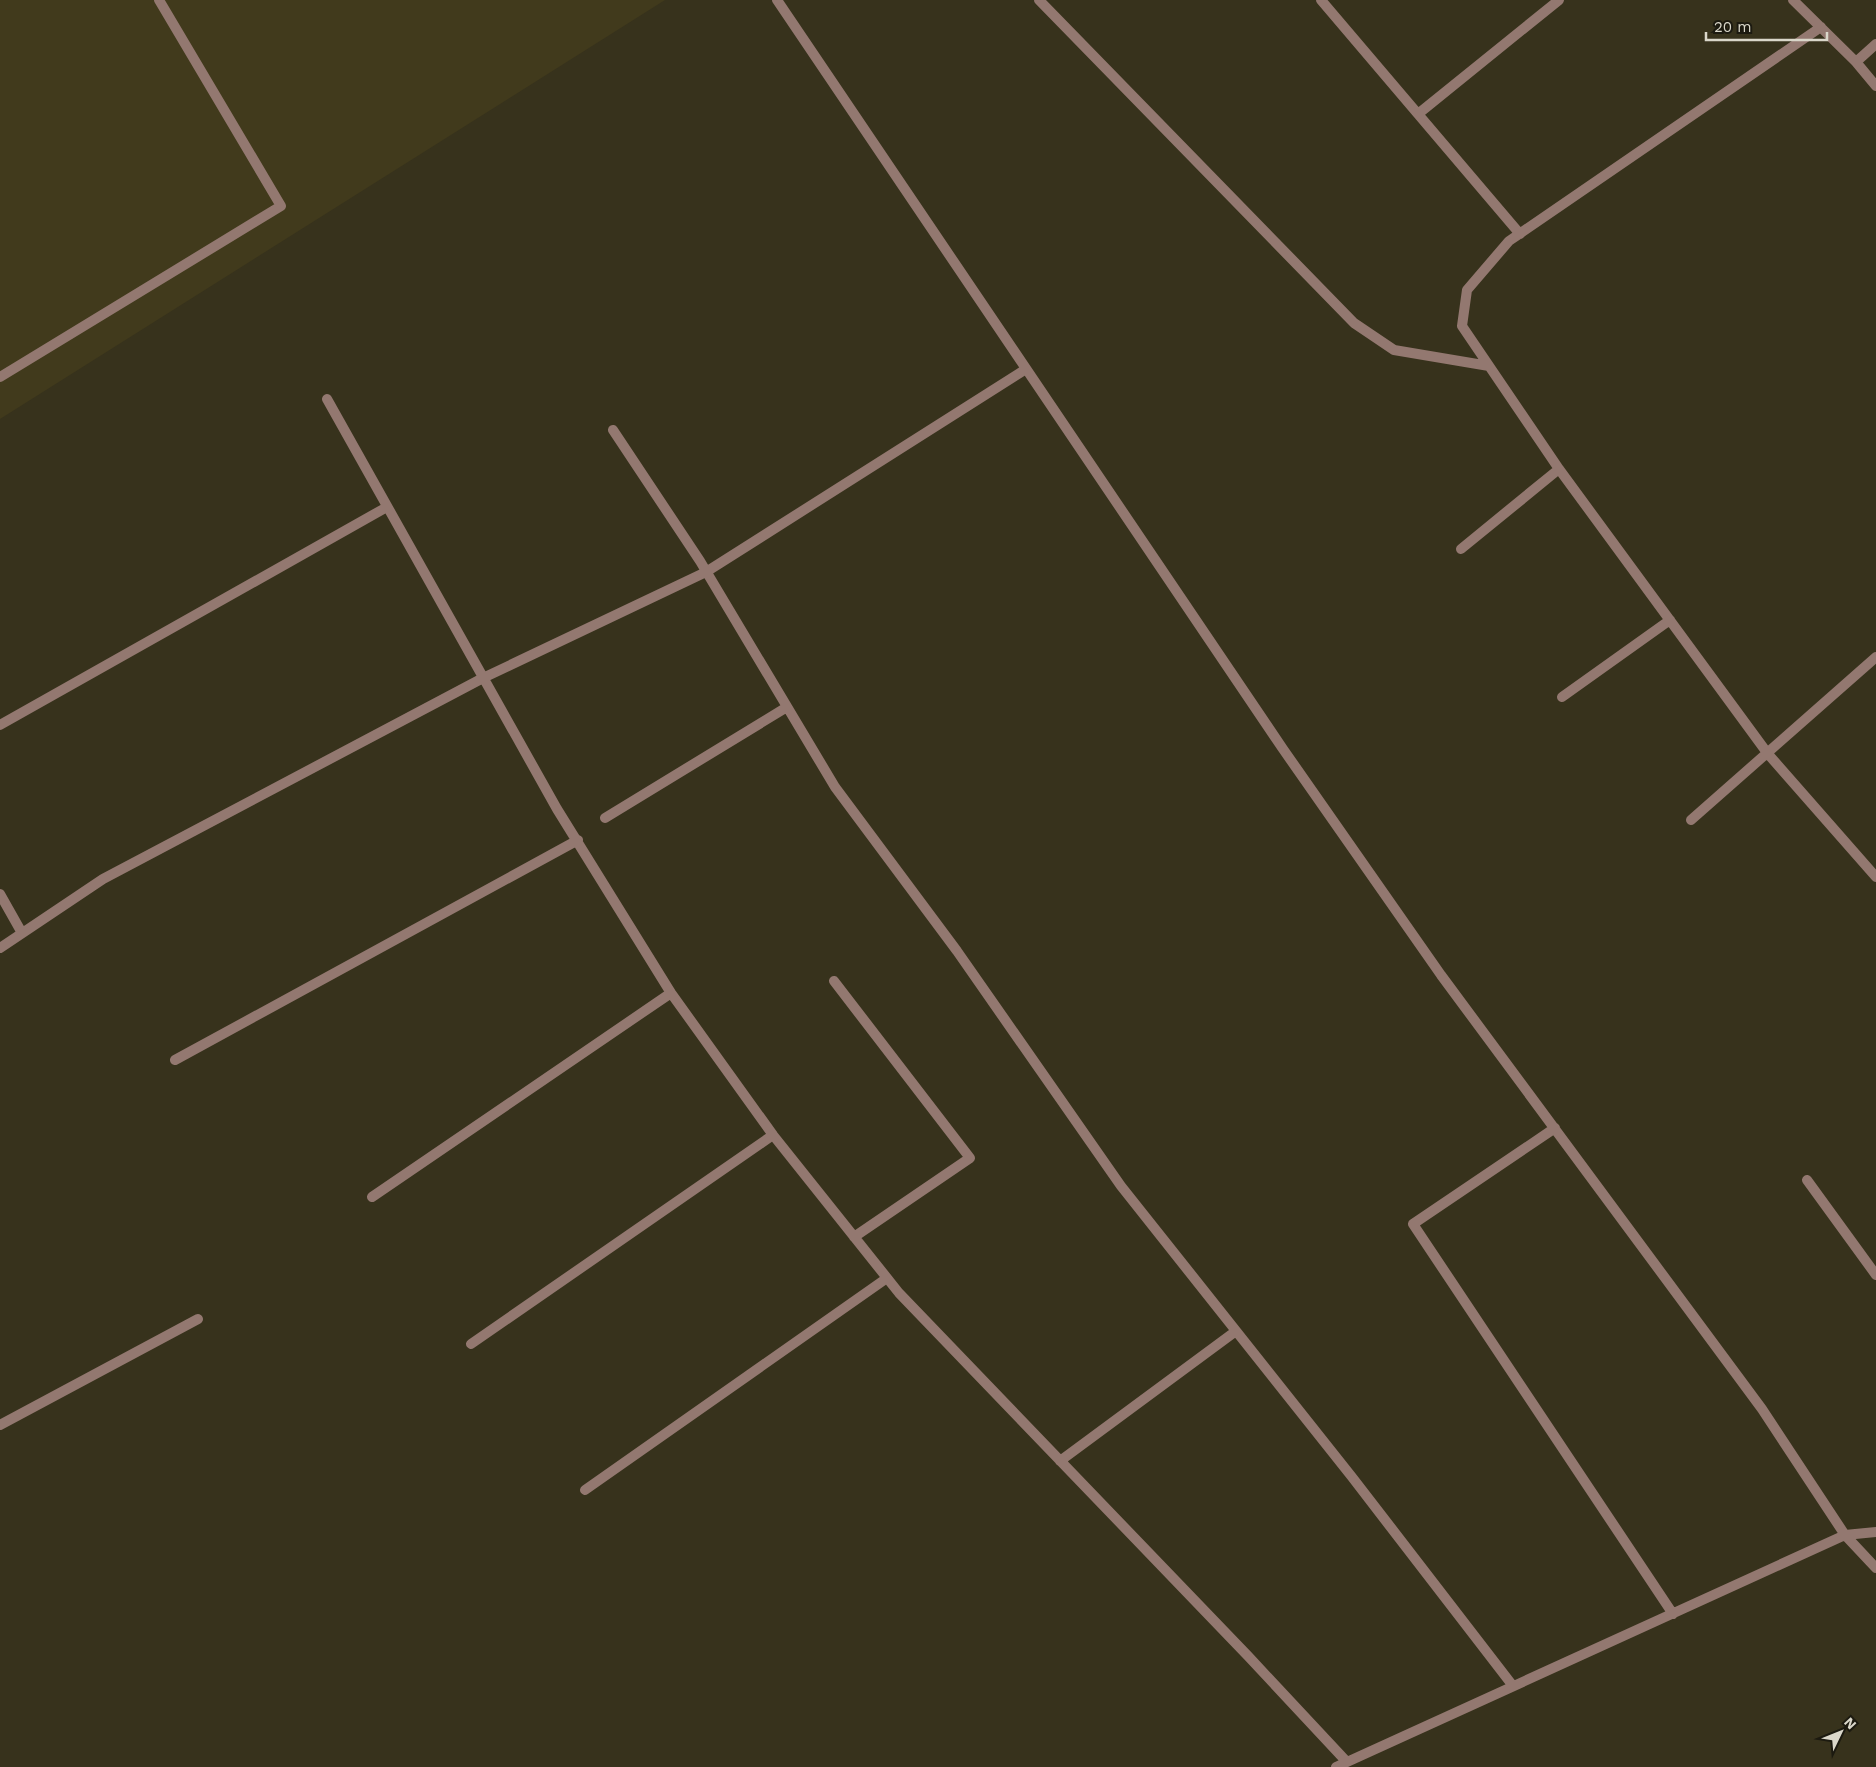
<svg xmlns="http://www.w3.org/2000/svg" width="1876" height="1767" viewBox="0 0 1876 1767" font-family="'Work Sans',sans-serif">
  <rect width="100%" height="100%" fill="#37321c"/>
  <path fill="#413a1c" d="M 0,0 L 665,0 L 0,419 Z"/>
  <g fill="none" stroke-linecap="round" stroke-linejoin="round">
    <path stroke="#937870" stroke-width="10" d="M 0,377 L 281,206 L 159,0"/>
    <path stroke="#937870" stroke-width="10" d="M 777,0 L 1283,749 L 1441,975 L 1762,1409 L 1845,1535 L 1876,1532
      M 1039,0 L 1354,323 L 1394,350 L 1489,366
      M 1321,0 L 1520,234
      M 1793,0 L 1856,62 L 1876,86
      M 1821,27 L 1509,241 L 1467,290 L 1462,326 L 1559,469 L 1768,754 L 1876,877
      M 1856,62 L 1876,44
      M 1418,114 L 1559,0
      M 327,399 L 557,809 L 671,993 L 773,1135 L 899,1293 L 1248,1656 L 1346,1761
      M 613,430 L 700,561 L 835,787 L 957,951 L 1121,1186 L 1352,1477 L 1513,1686
      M 1461,549 L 1559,469
      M 1562,697 L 1670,620
      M 0,725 L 387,507
      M 605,818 L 787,707
      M 1691,820 L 1876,657
      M 0,894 L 22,933
      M 0,948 L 103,879 L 483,678 L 706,572 L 1026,369
      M 834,981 L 970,1158 L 854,1237
      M 175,1060 L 578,840
      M 1555,1128 L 1413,1224 L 1673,1614
      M 1807,1180 L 1876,1275
      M 372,1197 L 671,993
      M 471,1344 L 773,1135
      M 0,1425 L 198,1319
      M 1060,1461 L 1236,1331
      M 585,1490 L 887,1278
      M 1336,1767 L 1845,1535 L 1876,1568"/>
  </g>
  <g transform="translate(1841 1732) rotate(47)" stroke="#1c1a10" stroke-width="4" paint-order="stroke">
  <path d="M0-4L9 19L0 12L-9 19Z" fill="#dad7ca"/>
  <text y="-8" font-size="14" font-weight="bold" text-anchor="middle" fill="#dad7ca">N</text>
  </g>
  <path d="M1706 32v8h121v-8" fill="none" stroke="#dad7ca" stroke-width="2.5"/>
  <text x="1714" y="32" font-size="15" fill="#dad7ca" stroke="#1c1a10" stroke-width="4" paint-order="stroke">20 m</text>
</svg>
